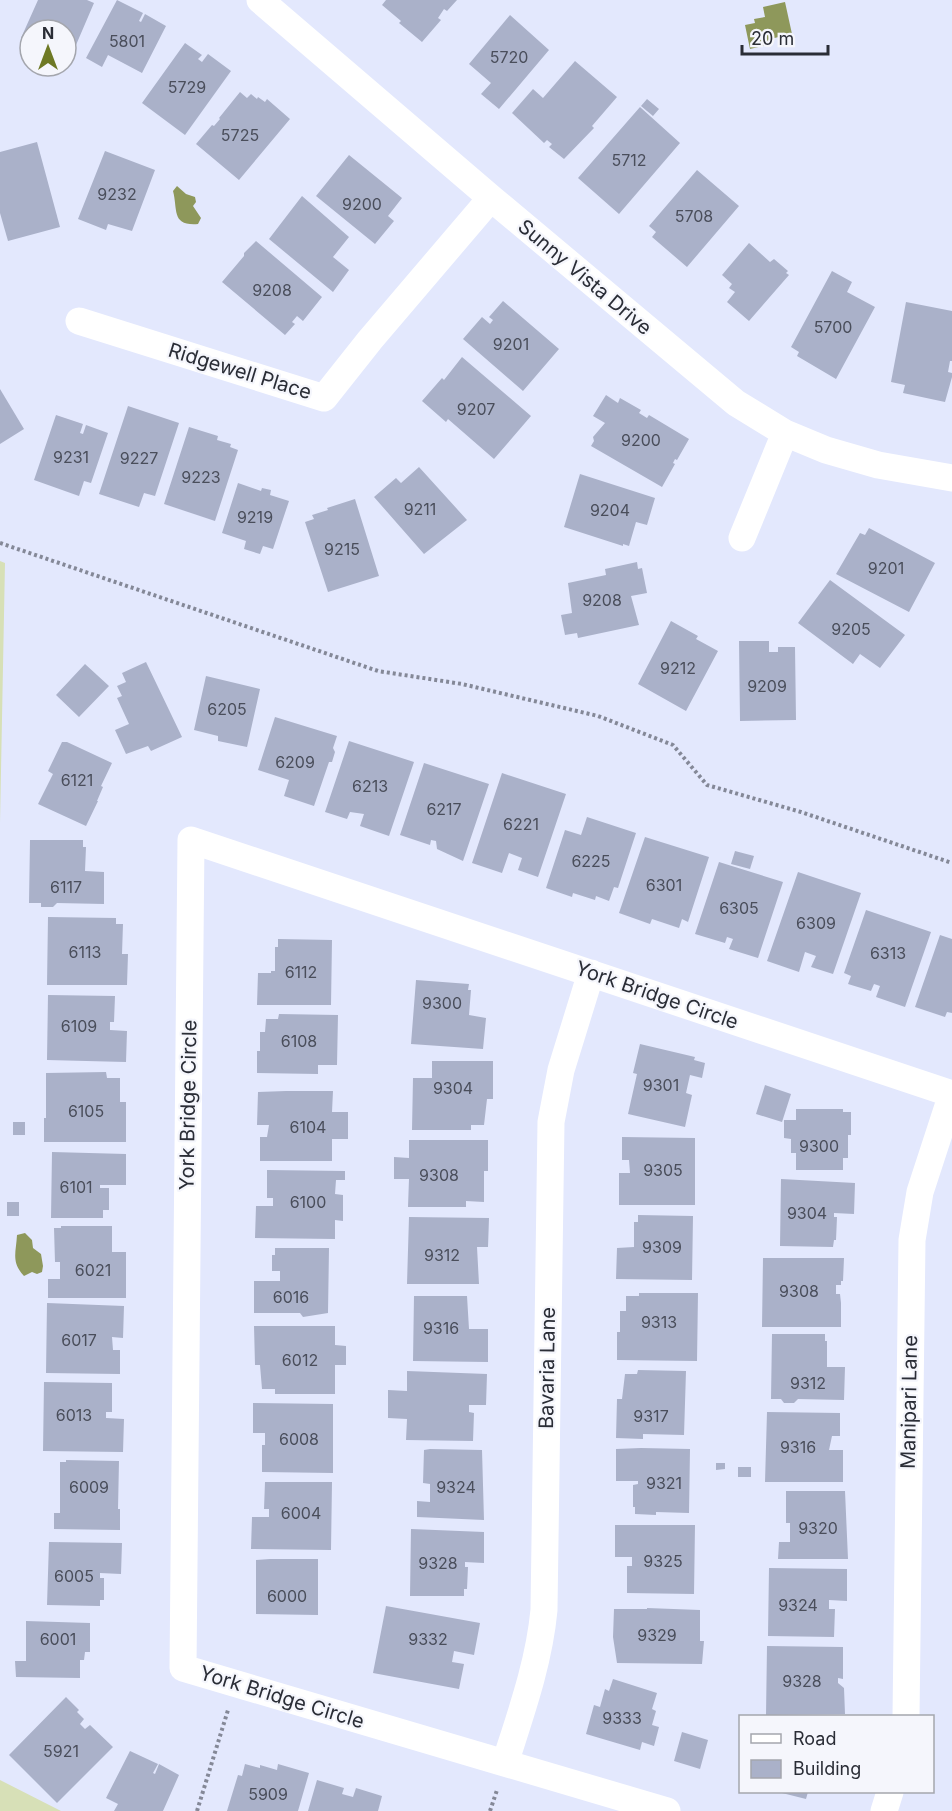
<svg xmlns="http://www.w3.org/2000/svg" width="952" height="1811" viewBox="0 0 952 1811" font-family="Inter,sans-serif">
  <rect width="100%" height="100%" fill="#e3e8fd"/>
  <path fill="#d7e0b7" d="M 0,561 L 5,563 L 0,823 Z
    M 0,1780 L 61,1811 L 0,1811 Z"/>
  <path fill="#8e985b" d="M 785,2 L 792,34 L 770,39 L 771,44 L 750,49 L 745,25 L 755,23 L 754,19 L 765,17 L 763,7 Z
    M 177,186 L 186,194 L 195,197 L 196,202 L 193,206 L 201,218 L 198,224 C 171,226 178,210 173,191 Z
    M 25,1233 L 32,1240 L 33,1248 L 41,1254 L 43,1266 L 42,1272 L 37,1274 L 32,1272 L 24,1276 C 11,1262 16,1253 17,1235 Z"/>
  <path fill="#aab1c9" d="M 38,0 L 87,0 L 94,3 L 70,59 L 66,57 L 66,30 L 30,30 L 30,42 L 21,38 Z
    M 117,0 L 143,13 L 139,21 L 141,22 L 145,14 L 166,26 L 142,73 L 108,55 L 102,67 L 86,58 Z
    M 386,0 L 457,0 L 447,11 L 444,9 L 438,18 L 441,20 L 422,42 L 399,23 L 401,21 L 382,5 Z
    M 510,15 L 549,50 L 499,109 L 481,94 L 491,83 L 469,64 Z
    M 185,43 L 202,55 L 198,59 L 202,62 L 208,54 L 231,71 L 185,135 L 142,103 Z
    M 575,61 L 617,97 L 592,126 L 594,128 L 564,159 L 549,147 L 552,144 L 547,140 L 544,143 L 512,113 L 533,89 L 543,98 Z
    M 240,92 L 247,98 L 251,94 L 257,99 L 258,97 L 265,102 L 267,99 L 290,119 L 239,180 L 196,144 L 212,125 L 214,126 L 220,119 L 219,118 Z
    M 647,99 L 659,109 L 653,116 L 641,106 Z
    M 640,107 L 680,143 L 619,214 L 578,178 Z
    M 37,142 L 60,227 L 8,241 L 0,213 L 0,152 Z
    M 105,151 L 155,170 L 132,231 L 108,224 L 106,230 L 78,219 Z
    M 349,155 L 402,198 L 388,216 L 394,221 L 375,244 L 316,196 Z
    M 697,170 L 739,206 L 687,267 L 652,237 L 656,232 L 649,226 Z
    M 302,196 L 349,237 L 333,257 L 349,270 L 333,292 L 269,239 Z
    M 256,241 L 322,297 L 303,321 L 297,316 L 292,322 L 295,324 L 285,335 L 222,282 L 244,256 L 244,253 Z
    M 749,243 L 770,262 L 774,259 L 788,271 L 786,273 L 789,275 L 749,321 L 727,302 L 735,292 L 729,288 L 732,284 L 722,275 Z
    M 832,271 L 852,282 L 847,292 L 875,307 L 836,379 L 797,356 L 799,352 L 791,347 Z
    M 503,301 L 559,349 L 523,391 L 463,339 L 482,317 L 490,324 L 493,320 L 489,317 Z
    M 906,302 L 952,311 L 952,361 L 950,361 L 948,372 L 952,373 L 952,377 L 945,402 L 903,393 L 905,385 L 891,382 Z
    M 462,357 L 531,416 L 494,459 L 448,419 L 446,422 L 422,401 L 442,378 L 444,380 Z
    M 0,389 L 24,429 L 0,444 Z
    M 606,395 L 618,403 L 620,398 L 641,410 L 639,413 L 647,418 L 649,415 L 689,439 L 677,460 L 675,459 L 673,463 L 675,464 L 662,487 L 591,446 L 594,441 L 593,437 L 605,423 L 593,416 Z
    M 128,406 L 179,423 L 155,496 L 144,493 L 139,507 L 99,494 Z
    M 56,415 L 83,424 L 80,433 L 83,434 L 86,425 L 108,433 L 91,483 L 84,481 L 79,496 L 34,480 Z
    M 189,427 L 218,436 L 217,440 L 231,444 L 230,447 L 238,450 L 215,521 L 164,504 Z
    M 419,467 L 467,520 L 424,554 L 374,497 L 396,478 L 401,483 Z
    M 580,474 L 655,498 L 647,525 L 636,522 L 629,546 L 623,544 L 623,546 L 564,527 Z
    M 238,483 L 261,491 L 262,488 L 271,490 L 270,495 L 289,501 L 273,549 L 263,546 L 260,554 L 244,549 L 246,541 L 222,533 Z
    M 355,499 L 379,576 L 328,592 L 305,522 L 314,519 L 312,515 L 328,510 L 327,508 Z
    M 869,528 L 935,563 L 909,612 L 836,574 L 860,533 L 865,535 Z
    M 637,562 L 638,569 L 642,568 L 647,593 L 631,596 L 639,625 L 578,638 L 577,633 L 565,635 L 561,615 L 572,613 L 568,583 L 606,575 L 605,569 Z
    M 830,580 L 905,635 L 880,668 L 860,654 L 853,664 L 798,623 Z
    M 671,621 L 698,636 L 696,639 L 718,651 L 686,711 L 638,684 Z
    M 739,641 L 769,641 L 769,652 L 778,652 L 778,647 L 795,647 L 796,720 L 740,721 Z
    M 146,662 L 182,737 L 151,751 L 148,746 L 126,754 L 115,730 L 129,724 L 117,698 L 122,696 L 117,686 L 126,682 L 122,673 Z
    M 85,664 L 109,686 L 79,717 L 56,695 Z
    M 206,676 L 260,689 L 247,747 L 218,741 L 218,736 L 194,730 Z
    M 275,717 L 337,736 L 333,748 L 335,752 L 332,762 L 329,762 L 314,806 L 284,796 L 289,780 L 258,770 Z
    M 349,741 L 414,762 L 389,836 L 360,826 L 364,814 L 350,812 L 347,819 L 325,812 Z
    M 62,742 L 67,742 L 112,763 L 101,786 L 103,787 L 97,801 L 98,801 L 86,826 L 38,804 L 53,774 L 48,771 Z
    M 424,763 L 489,784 L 463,861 L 437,849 L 436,841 L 431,840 L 430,845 L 400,835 Z
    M 502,773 L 566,794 L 538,877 L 518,870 L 522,858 L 509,853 L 502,873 L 472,863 Z
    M 587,817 L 636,833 L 618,888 L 614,887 L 609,901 L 596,896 L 595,900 L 573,893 L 572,897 L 546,888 L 565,830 L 581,835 Z
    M 645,837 L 709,857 L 688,922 L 682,919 L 679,928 L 652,919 L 650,924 L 619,913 Z
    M 30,840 L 83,840 L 83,847 L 86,847 L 85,871 L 104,872 L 104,904 L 57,903 L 53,907 L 41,907 L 41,903 L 29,903 Z
    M 735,851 L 754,856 L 750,869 L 731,864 Z
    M 719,862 L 783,882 L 758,958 L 729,949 L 733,939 L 727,937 L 725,943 L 695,934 Z
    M 798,872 L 861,893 L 833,974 L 811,967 L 816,956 L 805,952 L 799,972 L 767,961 Z
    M 866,910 L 931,932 L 905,1007 L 876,997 L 880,986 L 874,984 L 871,991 L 848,984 L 851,976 L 844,973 Z
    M 48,917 L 116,918 L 116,924 L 123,924 L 122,954 L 128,954 L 127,985 L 47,985 Z
    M 940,935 L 952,939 L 952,1013 L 947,1012 L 945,1017 L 915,1007 Z
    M 278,939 L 332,940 L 331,1005 L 257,1005 L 258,973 L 271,973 L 271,971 L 275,971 L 275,947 L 278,947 Z
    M 416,980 L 469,984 L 468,990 L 471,990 L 469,1015 L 486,1018 L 483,1049 L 411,1044 Z
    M 48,995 L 115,996 L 114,1022 L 110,1022 L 110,1030 L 127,1031 L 126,1062 L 47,1060 Z
    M 279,1014 L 338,1015 L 337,1065 L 318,1065 L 318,1074 L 257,1073 L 257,1051 L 260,1051 L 260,1032 L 265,1032 L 266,1019 L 278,1019 Z
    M 640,1044 L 695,1057 L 694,1060 L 705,1063 L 702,1078 L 690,1075 L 686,1093 L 692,1095 L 685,1127 L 628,1114 L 637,1074 L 633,1073 Z
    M 432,1061 L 493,1061 L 493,1099 L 487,1099 L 484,1125 L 471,1125 L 471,1130 L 412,1130 L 413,1078 L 432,1078 Z
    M 106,1072 L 107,1078 L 120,1078 L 120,1102 L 126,1102 L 126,1142 L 44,1142 L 44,1118 L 46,1118 L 46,1073 Z
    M 765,1085 L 791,1094 L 782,1122 L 756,1114 Z
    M 286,1091 L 333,1091 L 332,1112 L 348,1112 L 348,1139 L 332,1139 L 332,1161 L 260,1161 L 260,1137 L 267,1137 L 269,1125 L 257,1125 L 258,1092 Z
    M 796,1109 L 843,1109 L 843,1112 L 851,1112 L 851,1135 L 848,1135 L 848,1158 L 843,1158 L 843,1170 L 796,1170 L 796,1153 L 791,1153 L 791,1139 L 784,1138 L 784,1120 L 796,1120 Z
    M 13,1122 L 25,1122 L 25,1135 L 13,1135 Z
    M 622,1137 L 695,1138 L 695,1205 L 619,1205 L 619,1173 L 630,1173 L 629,1160 L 622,1160 Z
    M 409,1140 L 488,1140 L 488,1171 L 484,1171 L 484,1202 L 466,1201 L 466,1207 L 408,1207 L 409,1179 L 394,1179 L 394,1157 L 409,1158 Z
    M 52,1152 L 126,1154 L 126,1185 L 100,1185 L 100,1188 L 109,1188 L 109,1210 L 103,1210 L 103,1218 L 51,1218 Z
    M 267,1170 L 345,1171 L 345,1180 L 336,1180 L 335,1194 L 343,1195 L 343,1221 L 335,1220 L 335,1239 L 255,1238 L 256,1206 L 273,1206 L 273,1198 L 267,1198 Z
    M 781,1179 L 855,1183 L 854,1214 L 834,1213 L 834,1217 L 837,1217 L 836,1240 L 834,1240 L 833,1247 L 780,1246 Z
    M 7,1202 L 19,1202 L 19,1216 L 7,1216 Z
    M 638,1215 L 693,1216 L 692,1280 L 616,1279 L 617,1248 L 634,1247 L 634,1222 L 638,1222 Z
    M 409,1217 L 489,1218 L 488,1247 L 477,1247 L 479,1284 L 407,1284 Z
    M 61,1226 L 112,1226 L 112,1252 L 126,1252 L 126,1298 L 48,1298 L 48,1279 L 60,1279 L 60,1262 L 55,1262 L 54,1228 L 61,1228 Z
    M 275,1248 L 329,1248 L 328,1313 L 303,1317 L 300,1313 L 254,1313 L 254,1281 L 280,1281 L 280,1271 L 272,1271 L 272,1255 L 275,1255 Z
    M 763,1258 L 844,1258 L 843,1281 L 841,1281 L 841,1285 L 836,1285 L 836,1294 L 840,1294 L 841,1303 L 841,1327 L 762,1327 Z
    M 639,1293 L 698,1293 L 697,1361 L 617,1360 L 617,1332 L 620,1332 L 620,1311 L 626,1311 L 626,1296 L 639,1296 Z
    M 414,1296 L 467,1296 L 469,1329 L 488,1329 L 488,1362 L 413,1361 Z
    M 47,1303 L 124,1306 L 123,1338 L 112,1337 L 113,1350 L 120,1350 L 120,1374 L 46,1373 Z
    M 254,1326 L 335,1326 L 335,1345 L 346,1346 L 346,1365 L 335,1365 L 335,1394 L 275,1394 L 275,1389 L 262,1389 L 260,1365 L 255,1365 Z
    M 772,1334 L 825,1334 L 825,1341 L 827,1341 L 827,1367 L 845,1367 L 844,1400 L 798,1399 L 794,1403 L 784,1403 L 781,1399 L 771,1399 Z
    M 638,1370 L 686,1371 L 684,1435 L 643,1434 L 643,1439 L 616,1438 L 617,1399 L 622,1399 L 625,1374 L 637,1374 Z
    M 407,1371 L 487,1374 L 486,1405 L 469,1405 L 469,1412 L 474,1413 L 473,1441 L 406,1440 L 407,1419 L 388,1418 L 388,1390 L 407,1391 Z
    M 44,1382 L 112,1383 L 112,1412 L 106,1412 L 106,1418 L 124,1419 L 123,1452 L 43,1451 Z
    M 253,1403 L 333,1404 L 333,1473 L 262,1472 L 262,1445 L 265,1445 L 265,1433 L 253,1433 Z
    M 767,1412 L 840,1413 L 840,1436 L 832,1436 L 829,1450 L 843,1450 L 843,1482 L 765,1482 Z
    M 641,1448 L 690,1449 L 689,1513 L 656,1512 L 656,1515 L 635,1514 L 635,1507 L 633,1507 L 633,1485 L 638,1484 L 638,1481 L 616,1481 L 616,1449 Z
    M 430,1449 L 482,1450 L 484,1520 L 417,1517 L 417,1501 L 430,1502 L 430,1484 L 423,1483 L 424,1450 Z
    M 66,1460 L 119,1461 L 118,1509 L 120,1509 L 120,1530 L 54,1529 L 54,1513 L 60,1513 L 60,1462 L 66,1462 Z
    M 716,1463 L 725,1463 L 725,1469 L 716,1470 Z
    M 738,1467 L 751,1467 L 751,1477 L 738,1477 Z
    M 265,1482 L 332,1482 L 331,1550 L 251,1549 L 252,1517 L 269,1517 L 269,1509 L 264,1509 Z
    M 786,1491 L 845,1491 L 848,1559 L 778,1559 L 779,1542 L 790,1542 L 790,1523 L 786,1523 Z
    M 615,1525 L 695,1525 L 694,1594 L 627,1593 L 627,1566 L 632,1566 L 632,1557 L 615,1557 Z
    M 411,1529 L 484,1532 L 484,1563 L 465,1562 L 465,1567 L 468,1567 L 467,1589 L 464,1589 L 464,1596 L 410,1596 Z
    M 49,1542 L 122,1543 L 121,1574 L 100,1573 L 100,1578 L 104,1578 L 104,1600 L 100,1600 L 100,1606 L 47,1605 Z
    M 270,1559 L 318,1559 L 318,1615 L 256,1614 L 256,1560 Z
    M 769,1568 L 847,1569 L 847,1601 L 829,1600 L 829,1609 L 835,1609 L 834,1637 L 768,1636 Z
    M 386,1606 L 480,1623 L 474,1655 L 454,1651 L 452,1662 L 464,1664 L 459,1689 L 373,1673 Z
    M 647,1608 L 700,1610 L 700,1641 L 704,1641 L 702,1664 L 617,1663 L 613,1637 L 614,1609 L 647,1609 Z
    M 26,1621 L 90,1623 L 90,1652 L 85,1652 L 84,1660 L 80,1660 L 80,1678 L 16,1677 L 15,1661 L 26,1661 Z
    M 767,1646 L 843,1647 L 843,1679 L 838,1678 L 838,1683 L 844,1688 L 845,1714 L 766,1715 Z
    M 613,1679 L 657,1693 L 652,1709 L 656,1711 L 652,1725 L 659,1727 L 654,1746 L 642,1742 L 640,1750 L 586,1734 L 594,1705 L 600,1707 L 605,1689 L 609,1691 Z
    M 66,1697 L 79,1710 L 77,1712 L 84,1719 L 80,1724 L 85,1729 L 90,1725 L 113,1747 L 57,1803 L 9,1755 Z
    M 682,1732 L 708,1740 L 700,1769 L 674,1761 Z
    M 130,1751 L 158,1764 L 153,1773 L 155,1774 L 159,1764 L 179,1775 L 163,1811 L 114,1811 L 118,1804 L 106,1798 Z
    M 245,1764 L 260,1768 L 260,1765 L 277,1770 L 278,1764 L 309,1773 L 298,1811 L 227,1811 L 238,1775 L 242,1776 Z
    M 317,1780 L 344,1788 L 342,1794 L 353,1797 L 356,1788 L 382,1796 L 378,1811 L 308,1811 Z
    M 778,1792 L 808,1792 L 806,1799 Z"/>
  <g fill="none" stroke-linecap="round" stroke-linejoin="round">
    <path stroke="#848897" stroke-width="4" stroke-dasharray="3 3" stroke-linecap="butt" d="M 0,543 L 378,671 L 462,684 L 598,716 L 673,745 L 707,785 L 801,812 L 952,863
      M 197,1811 L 228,1710
      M 490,1811 L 497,1790"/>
    <path stroke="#fff" stroke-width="27" d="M 260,0 L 491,198 L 736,403 L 785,433 L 826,450 L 878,465 L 952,478
      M 79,321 L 324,398 L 370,340 L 491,198
      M 742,538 L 785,433
      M 906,1716 L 912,1240 L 920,1192 L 952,1094
      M 505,1763 C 521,1713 539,1663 544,1610 L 551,1122 L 561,1070 L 591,973
      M 667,1811 L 183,1668 L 191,840 L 952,1094
      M 884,1811 L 890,1792"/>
  </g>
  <g text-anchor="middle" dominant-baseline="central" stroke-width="4.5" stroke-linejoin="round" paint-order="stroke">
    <g font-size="16" fill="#4a4e5b">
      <text x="127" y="41">5801</text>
      <text x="509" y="57">5720</text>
      <text x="187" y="87">5729</text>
      <text x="240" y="135">5725</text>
      <text x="629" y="160">5712</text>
      <text x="117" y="194">9232</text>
      <text x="362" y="204">9200</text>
      <text x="694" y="216">5708</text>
      <text x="272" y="290">9208</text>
      <text x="833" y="327">5700</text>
      <text x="511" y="344">9201</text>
      <text x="476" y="409">9207</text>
      <text x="641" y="440">9200</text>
      <text x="71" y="457">9231</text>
      <text x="139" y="458">9227</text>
      <text x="201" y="477">9223</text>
      <text x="420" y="509">9211</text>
      <text x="610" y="510">9204</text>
      <text x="255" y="517">9219</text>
      <text x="342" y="549">9215</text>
      <text x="886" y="568">9201</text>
      <text x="602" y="600">9208</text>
      <text x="851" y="629">9205</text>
      <text x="678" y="668">9212</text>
      <text x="767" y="686">9209</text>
      <text x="227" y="709">6205</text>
      <text x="295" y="762">6209</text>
      <text x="77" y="780">6121</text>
      <text x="370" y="786">6213</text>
      <text x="444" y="809">6217</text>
      <text x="521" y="824">6221</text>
      <text x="591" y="861">6225</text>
      <text x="664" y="885">6301</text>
      <text x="66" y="887">6117</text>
      <text x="739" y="908">6305</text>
      <text x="816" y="923">6309</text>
      <text x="85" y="952">6113</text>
      <text x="888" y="953">6313</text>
      <text x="301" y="972">6112</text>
      <text x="442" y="1003">9300</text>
      <text x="79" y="1026">6109</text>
      <text x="299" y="1041">6108</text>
      <text x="661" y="1085">9301</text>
      <text x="453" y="1088">9304</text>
      <text x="86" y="1111">6105</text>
      <text x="308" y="1127">6104</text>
      <text x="819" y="1146">9300</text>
      <text x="663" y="1170">9305</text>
      <text x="439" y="1175">9308</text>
      <text x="76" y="1187">6101</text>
      <text x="308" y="1202">6100</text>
      <text x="807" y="1213">9304</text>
      <text x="662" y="1247">9309</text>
      <text x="442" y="1255">9312</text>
      <text x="93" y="1270">6021</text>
      <text x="799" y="1291">9308</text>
      <text x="291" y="1297">6016</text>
      <text x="659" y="1322">9313</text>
      <text x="441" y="1328">9316</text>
      <text x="79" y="1340">6017</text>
      <text x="300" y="1360">6012</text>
      <text x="808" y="1383">9312</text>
      <text x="74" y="1415">6013</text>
      <text x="651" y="1416">9317</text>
      <text x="299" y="1439">6008</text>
      <text x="798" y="1447">9316</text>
      <text x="664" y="1483">9321</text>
      <text x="89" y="1487">6009</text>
      <text x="456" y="1487">9324</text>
      <text x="301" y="1513">6004</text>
      <text x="818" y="1528">9320</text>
      <text x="663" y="1561">9325</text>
      <text x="438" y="1563">9328</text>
      <text x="74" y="1576">6005</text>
      <text x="287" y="1596">6000</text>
      <text x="798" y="1605">9324</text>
      <text x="657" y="1635">9329</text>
      <text x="58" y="1639">6001</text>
      <text x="428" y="1639">9332</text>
      <text x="802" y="1681">9328</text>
      <text x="622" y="1718">9333</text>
      <text x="61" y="1751">5921</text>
      <text x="268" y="1794">5909</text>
    </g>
    <g font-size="20" fill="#2a2d36" stroke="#f5f6fc">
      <text transform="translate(585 277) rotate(40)">Sunny Vista Drive</text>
      <text transform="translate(240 371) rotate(17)">Ridgewell Place</text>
      <text transform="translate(657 995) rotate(19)">York Bridge Circle</text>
      <text transform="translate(188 1105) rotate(-89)">York Bridge Circle</text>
      <text transform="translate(547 1368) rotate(-89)">Bavaria Lane</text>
      <text transform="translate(909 1402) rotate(-89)">Manipari Lane</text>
      <text transform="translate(282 1697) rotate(17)">York Bridge Circle</text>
    </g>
  </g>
  <rect x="739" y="1715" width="195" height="78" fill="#f5f6fc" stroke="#a4a6ad" stroke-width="1.5"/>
  <rect x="751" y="1734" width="30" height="9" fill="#ffffff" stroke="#a4a6ad" stroke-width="1.5"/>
  <text x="793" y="1745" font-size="18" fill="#2a2d36">Road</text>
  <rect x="751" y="1760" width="30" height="18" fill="#aab1c9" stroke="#a4a6ad" stroke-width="1.5"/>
  <text x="793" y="1775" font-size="18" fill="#2a2d36">Building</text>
  <g transform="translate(48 48)"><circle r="28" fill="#f5f6fc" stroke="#a4a6ad" stroke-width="1.5"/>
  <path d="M0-4.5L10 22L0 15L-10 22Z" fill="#6e7925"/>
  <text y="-9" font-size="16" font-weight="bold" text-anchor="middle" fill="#2a2d36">N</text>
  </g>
  <path d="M742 45v9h86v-9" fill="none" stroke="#2a2d36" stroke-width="3"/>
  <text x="751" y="45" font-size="18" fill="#2a2d36" stroke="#f5f6fc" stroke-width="4.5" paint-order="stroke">20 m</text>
</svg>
